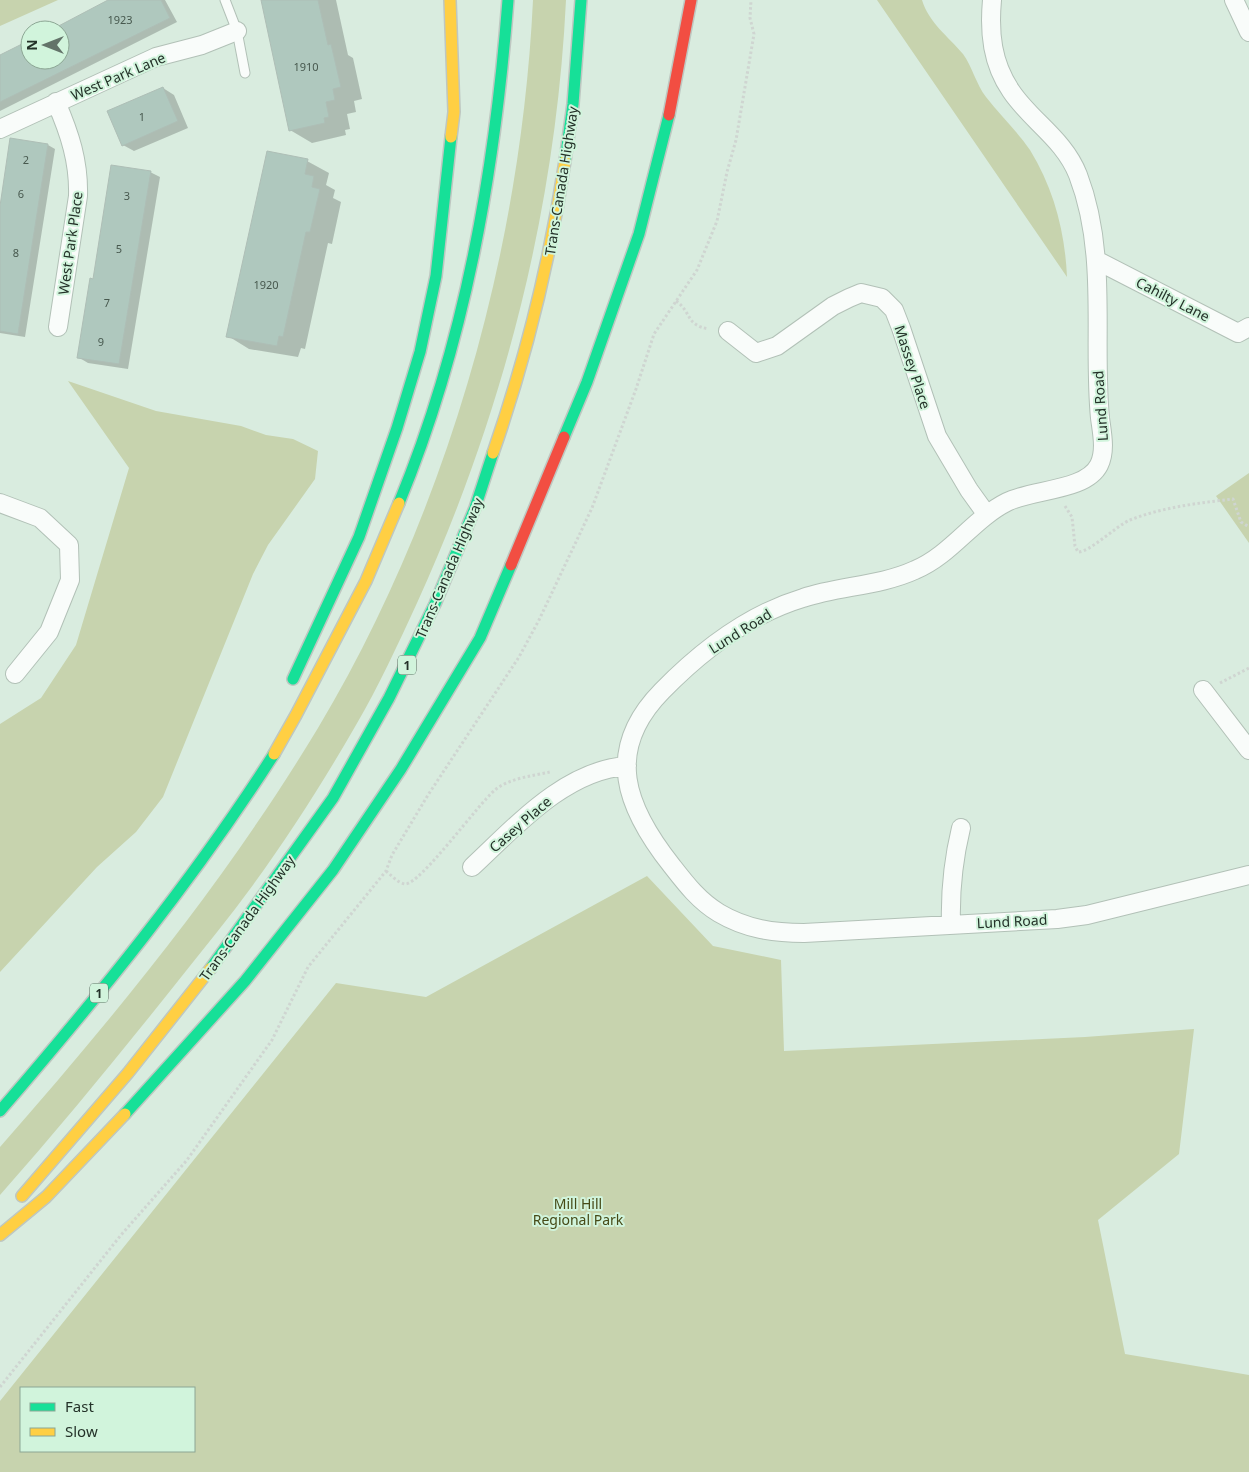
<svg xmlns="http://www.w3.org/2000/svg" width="1249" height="1472" viewBox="0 0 1249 1472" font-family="'Noto Sans',sans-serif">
  <rect width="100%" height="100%" fill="#d9ecdf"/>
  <path fill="#c7d3ae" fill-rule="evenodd" d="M 0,0 L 58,0 L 0,26 Z
    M 533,0 L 566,0 C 556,209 503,414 417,603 C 398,644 379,686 356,725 C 325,779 290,834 253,885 C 229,918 203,949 178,981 C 120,1054 61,1126 0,1195 L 0,1147 C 116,1015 227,879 318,728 C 447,512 521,251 533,0 Z
    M 877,0 L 922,0 C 929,23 948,36 963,54 C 972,66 976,84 986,97 C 1000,115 1017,131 1030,150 C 1054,189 1065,232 1067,277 Z
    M 68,381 L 156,411 L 241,426 L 266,435 L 293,439 L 318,451 L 315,479 L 268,545 L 253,574 L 163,797 L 136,832 L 97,867 L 0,972 L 0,724 L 41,698 L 76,645 L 129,468 Z
    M 1249,473 L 1249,543 L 1216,496 Z
    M 647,876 L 713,946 L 781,960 L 784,1051 L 1085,1037 L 1194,1029 L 1179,1154 L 1098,1220 L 1125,1354 L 1249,1375 L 1249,1472 L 0,1472 L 0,1401 L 336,983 L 426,997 ZM 21,1388 L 194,1388 L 194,1451 L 21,1451 Z"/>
  <path fill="#0003" d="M 112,0 L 165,0 L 177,22 L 0,111 L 0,57 L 30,42 L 30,60 L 60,60 L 60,30 L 53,30 Z
    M 262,0 L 336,0 L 348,55 L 353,58 L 362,99 L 354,101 L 356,112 L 347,114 L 350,129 L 345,130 L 346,135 L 312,143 L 290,130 Z
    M 163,88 L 174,95 L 188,128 L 134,151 L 123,145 Z
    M 48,145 L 55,149 L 25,337 L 0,333 L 0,208 Z
    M 307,161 L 329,173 L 326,185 L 335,190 L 333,198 L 341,202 L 332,244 L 328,243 L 305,349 L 301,348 L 298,357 L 249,349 L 228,336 Z
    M 150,172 L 160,177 L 128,369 L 88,363 L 78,357 L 94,280 Z"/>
  <path fill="#afc8be" stroke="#aebeb6" d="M 108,0 L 161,0 L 170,18 L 0,102 L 0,55 L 30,40 L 30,60 L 60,60 L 60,30 L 51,30 Z
    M 261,0 L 318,0 L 328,45 L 331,44 L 341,87 L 333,89 L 335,100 L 326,102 L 329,117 L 324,118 L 325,123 L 289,131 Z
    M 163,87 L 178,121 L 122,146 L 107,111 Z
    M 10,138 L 48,144 L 18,334 L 0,331 L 0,206 Z
    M 267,151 L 308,159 L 305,174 L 314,176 L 312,187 L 320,189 L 310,232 L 306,232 L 283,337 L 279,336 L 277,346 L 226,337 Z
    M 111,165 L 151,171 L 119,364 L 77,358 L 90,278 L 93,279 Z"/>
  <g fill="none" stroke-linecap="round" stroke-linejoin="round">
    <g stroke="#b2c1b7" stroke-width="11">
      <path id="lane" d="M 225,0 L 237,31 L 245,73"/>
    </g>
    <g stroke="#b2c1b7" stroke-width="20">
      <path id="street" d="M 992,0 C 989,33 992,63 1011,91 C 1031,121 1064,139 1078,175 C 1088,201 1094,234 1096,262 C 1100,314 1095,366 1100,418 C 1102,433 1106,451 1099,465 C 1086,491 1033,489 1007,502 C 973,519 951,555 915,570 C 880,586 839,586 803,598 C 750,614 701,651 662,691 C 603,751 626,808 672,866 C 686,884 699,901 719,913 C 746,929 774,933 804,933 L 1057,919 L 1087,915 L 1249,875
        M 1234,0 L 1249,32
        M 56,102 C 70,134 79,162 78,196 L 58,327
        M 0,129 L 156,57 L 202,45 L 237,31
        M 1096,260 L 1238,333 L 1249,327
        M 728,331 L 756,353 L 777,346 L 833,306 L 849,298 L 861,293 L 882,298 L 894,310 L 901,328 L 937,436 L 969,490 L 987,515
        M 0,503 L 40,518 L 69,545 L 70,580 L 49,632 L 15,674
        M 1203,690 L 1249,750
        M 472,867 C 515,827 565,770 627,766
        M 951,924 C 950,890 953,861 961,828"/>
    </g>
    <g stroke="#bec7c1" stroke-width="14">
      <path id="fast" d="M 565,161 L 573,104 L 581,0
        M 564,437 L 587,382 L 639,234 L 669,115
        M 399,503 C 465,343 495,171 508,0
        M 293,679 L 359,537 L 397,428 L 420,352 L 436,276 L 451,137
        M 211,968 L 333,798 L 389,698 L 435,604 L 475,508 L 493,453
        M 0,1111 C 98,997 193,881 274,754
        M 125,1114 L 245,981 L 333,870 L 401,769 L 480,638 L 511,565"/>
    </g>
    <g stroke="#bec7c1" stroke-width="14">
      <path id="slow" d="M 450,0 L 454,112 L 451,137
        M 493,453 C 526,358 550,260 565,161
        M 274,754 L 296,715 L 366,581 L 399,503
        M 22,1196 L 128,1073 L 211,968
        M 0,1235 L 46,1197 L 125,1114"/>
    </g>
    <g stroke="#bec7c1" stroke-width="14">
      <path id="jam" d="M 669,115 L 691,0
        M 511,565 L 564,437"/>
    </g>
    <path stroke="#cfd5d1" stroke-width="3" stroke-dasharray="2.5 2.5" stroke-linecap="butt" d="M 676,301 C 692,312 685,325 709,329
      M 1065,506 L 1072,517 L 1075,546 L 1078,552 C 1090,552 1116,526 1130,520 C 1163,507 1199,503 1233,499 L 1241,522 L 1249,527
      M 1220,683 L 1249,668
      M 386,871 C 391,875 398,883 405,884 C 420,885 478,804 495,790 C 509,778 533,776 550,772
      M 0,1387 L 121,1235 L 187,1160 L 272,1040 L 308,967 L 386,871 L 392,855 L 428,795 L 519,657 L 539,620 L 592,508 L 636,389 L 654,334 L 697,270 L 717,221 L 727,172 L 736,140 L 754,34 L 750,18 L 751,0"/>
    <use href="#lane" stroke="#f9fcfa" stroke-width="9"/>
    <use href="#street" stroke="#f9fcfa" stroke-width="18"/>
    <use href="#fast" stroke="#16e098" stroke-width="11"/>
    <use href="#slow" stroke="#ffcf43" stroke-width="11"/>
    <use href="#jam" stroke="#f24e42" stroke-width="11"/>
  </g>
  <g text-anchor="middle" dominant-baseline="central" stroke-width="4" stroke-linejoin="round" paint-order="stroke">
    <g font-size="11" fill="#47584e">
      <text x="120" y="19">1923</text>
      <text x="306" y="66">1910</text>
      <text x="142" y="116">1</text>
      <text x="26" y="159">2</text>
      <text x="21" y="193">6</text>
      <text x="127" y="195">3</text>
      <text x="119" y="248">5</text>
      <text x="16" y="252">8</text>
      <text x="266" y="284">1920</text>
      <text x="107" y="302">7</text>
      <text x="101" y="341">9</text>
    </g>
    <g fill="#d1f4dc" stroke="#586c5f" stroke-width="1">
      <rect x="398" y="655.5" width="18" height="19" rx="4"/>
      <rect x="90" y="983.5" width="18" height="19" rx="4"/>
    </g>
    <g font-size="12" font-weight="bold" fill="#243229">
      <text x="407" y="665">1</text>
      <text x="99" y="993">1</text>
    </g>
    <g font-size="14" fill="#243229" stroke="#d1f4dc">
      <text transform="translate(118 76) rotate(-23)">West Park Lane</text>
      <text transform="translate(561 181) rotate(-81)">Trans-Canada Highway</text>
      <text transform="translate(70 243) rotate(-82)">West Park Place</text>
      <text transform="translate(1173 299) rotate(27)">Cahilty Lane</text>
      <text transform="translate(913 367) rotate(72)">Massey Place</text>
      <text transform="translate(1100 406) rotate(-94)">Lund Road</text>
      <text transform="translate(449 568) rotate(-67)">Trans-Canada Highway</text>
      <text transform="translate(740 631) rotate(-32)">Lund Road</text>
      <text transform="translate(520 824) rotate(-41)">Casey Place</text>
      <text transform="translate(247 918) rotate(-54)">Trans-Canada Highway</text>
      <text transform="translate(1012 921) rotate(-3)">Lund Road</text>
    </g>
    <g font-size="14" fill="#464a17" stroke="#d1f4dc">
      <text x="578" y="1203">Mill Hill<tspan x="578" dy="16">Regional Park</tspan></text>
    </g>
  </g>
  <rect x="20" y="1387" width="175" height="65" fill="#d1f4dc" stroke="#8ca694"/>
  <rect x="30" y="1403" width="25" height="8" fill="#16e098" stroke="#8ca694"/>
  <text x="65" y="1412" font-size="15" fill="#243229">Fast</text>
  <rect x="30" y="1428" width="25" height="8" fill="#ffcf43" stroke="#8ca694"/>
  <text x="65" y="1437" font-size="15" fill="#243229">Slow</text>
  <g transform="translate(45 45) rotate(270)"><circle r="24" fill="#d1f4dc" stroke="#8ca694"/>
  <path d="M0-4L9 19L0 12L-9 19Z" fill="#637369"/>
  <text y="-8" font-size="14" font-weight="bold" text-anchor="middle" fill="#243229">N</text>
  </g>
</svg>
